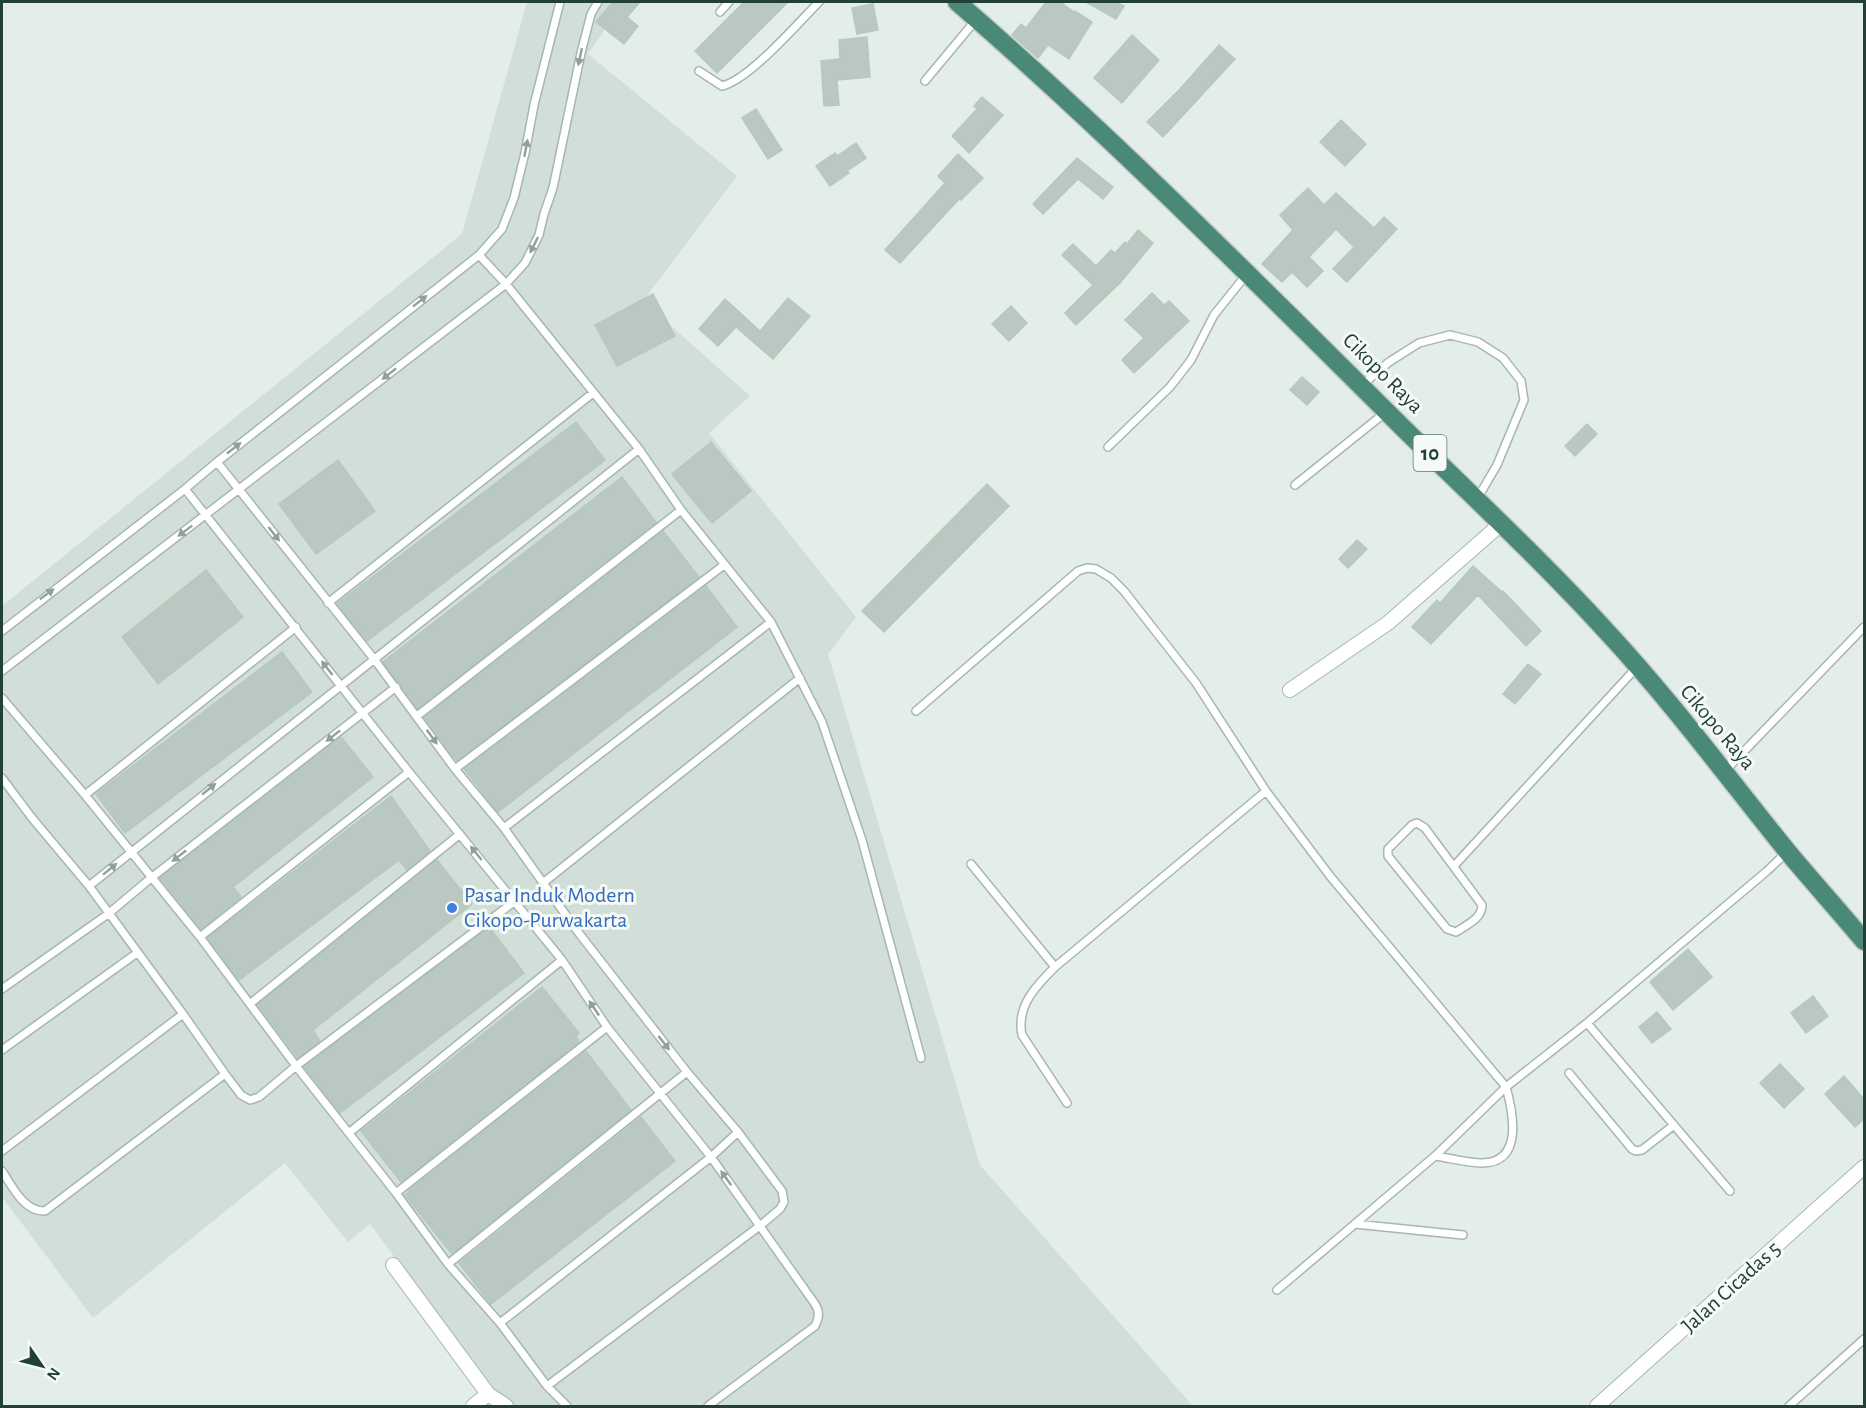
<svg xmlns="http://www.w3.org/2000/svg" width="1866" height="1408" viewBox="0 0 1866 1408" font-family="'Alegreya Sans',sans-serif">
  <rect width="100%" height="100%" fill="#e4eee9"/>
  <path fill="#d2ded8" d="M 527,2 L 624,2 L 588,54 L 737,176 L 643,301 L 750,396 L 709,433 L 856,617 L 828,654 L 980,1165 L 1193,1406 L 505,1406 L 370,1224 L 348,1242 L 285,1163 L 93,1318 L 2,1197 L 2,606 L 462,234 Z"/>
  <path fill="#b9c9c2" stroke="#b6c8bf" stroke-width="1.5" d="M 613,2 L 640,2 L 627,17 L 638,26 L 624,44 L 596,22 Z
    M 744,2 L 788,2 L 717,73 L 695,51 Z
    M 1046,2 L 1060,2 L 1074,12 L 1075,11 L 1092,22 L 1069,59 L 1048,45 L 1038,58 L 1012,35 L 1021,24 L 1026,28 Z
    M 1086,2 L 1116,2 L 1124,6 L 1116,19 Z
    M 873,4 L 878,30 L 857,34 L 852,8 Z
    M 1132,35 L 1159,60 L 1122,103 L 1094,78 Z
    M 867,37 L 870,77 L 837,80 L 839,105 L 824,106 L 821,61 L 840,59 L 839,40 Z
    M 1219,45 L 1235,59 L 1163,137 L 1147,122 L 1180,89 Z
    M 982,97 L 1003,115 L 969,153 L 952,136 L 977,109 L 974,106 Z
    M 756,109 L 782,150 L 768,159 L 742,118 Z
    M 1341,120 L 1366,144 L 1345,166 L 1320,142 Z
    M 856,143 L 866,158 L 847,171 L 849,173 L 830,186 L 816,166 L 835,153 L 837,156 Z
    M 958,154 L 983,178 L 961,200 L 960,198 L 900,263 L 885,250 L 945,183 L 938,176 Z
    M 1077,158 L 1113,187 L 1103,199 L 1078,179 L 1043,214 L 1033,204 Z
    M 1308,188 L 1324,205 L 1336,193 L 1374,228 L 1384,217 L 1397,229 L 1347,282 L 1333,269 L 1354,247 L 1336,229 L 1309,257 L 1323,271 L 1307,287 L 1292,272 L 1282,282 L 1262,264 L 1293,230 L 1280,215 Z
    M 1138,230 L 1153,243 L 1120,283 L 1076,325 L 1065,313 L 1093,285 L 1062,255 L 1073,244 L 1096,266 L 1111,250 L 1115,253 L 1125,242 L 1127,244 Z
    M 1152,293 L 1164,305 L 1169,301 L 1189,321 L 1134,373 L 1122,360 L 1144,338 L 1125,320 Z
    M 653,294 L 675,336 L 617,366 L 595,325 Z
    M 788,298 L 810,316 L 773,359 L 736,327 L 718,346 L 699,329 L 725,299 L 760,331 Z
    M 1011,306 L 1027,323 L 1009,341 L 992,324 Z
    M 1302,377 L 1319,392 L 1307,405 L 1290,390 Z
    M 576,422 L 605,460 L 367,641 L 337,604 Z
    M 1587,424 L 1597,434 L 1575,456 L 1565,446 Z
    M 711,442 L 751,491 L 712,523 L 672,474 Z
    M 338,460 L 375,511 L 316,554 L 279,504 Z
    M 622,477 L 656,522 L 417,709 L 383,662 Z
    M 987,484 L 1009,506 L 884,632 L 862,611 Z
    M 663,531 L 699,577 L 457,761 L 424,718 Z
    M 1357,540 L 1367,549 L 1348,568 L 1339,559 Z
    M 1473,566 L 1502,592 L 1503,591 L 1541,631 L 1526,646 L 1478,595 L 1431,644 L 1412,627 L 1437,600 L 1440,603 Z
    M 206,570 L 243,617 L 158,684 L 122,637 Z
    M 706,586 L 737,627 L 498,812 L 464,769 Z
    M 282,652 L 312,692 L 125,833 L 96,794 Z
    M 1528,664 L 1541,674 L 1515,704 L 1503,694 Z
    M 341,737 L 373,777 L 233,887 L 241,897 L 201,929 L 160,878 Z
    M 391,796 L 430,851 L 407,870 L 399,860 L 239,980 L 208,938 Z
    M 437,860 L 472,904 L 313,1030 L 320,1041 L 298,1058 L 258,1005 Z
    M 489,927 L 524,973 L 340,1113 L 304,1067 Z
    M 1688,949 L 1712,977 L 1673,1010 L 1650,982 Z
    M 542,987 L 579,1033 L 576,1036 L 579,1042 L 401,1182 L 361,1131 Z
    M 1813,996 L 1828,1016 L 1806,1033 L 1791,1013 Z
    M 1657,1012 L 1671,1029 L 1652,1043 L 1639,1027 Z
    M 586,1051 L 631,1110 L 452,1254 L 405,1195 L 410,1192 L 408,1191 Z
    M 1780,1064 L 1804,1089 L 1784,1108 L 1760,1083 Z
    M 1844,1076 L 1864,1099 L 1864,1119 L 1855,1127 L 1825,1094 Z
    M 641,1117 L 675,1161 L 491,1304 L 459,1263 Z"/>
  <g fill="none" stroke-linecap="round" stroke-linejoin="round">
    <g stroke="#a6b6b0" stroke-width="10">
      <path id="service" d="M 720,12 L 729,2
        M 699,71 L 722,86 C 749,80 798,23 819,2
        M 925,81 L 975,21
        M 479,255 L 506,284 L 639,449 L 681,510 L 771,622 L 822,722 L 862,840 L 921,1058
        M 1361,386 L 1389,362 L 1419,343 L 1450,335 L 1478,342 L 1503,358 L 1521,381 L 1524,400 L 1497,465 L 1477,499
        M 1108,447 L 1170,387 L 1191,360 L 1214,315 L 1246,275
        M 1295,485 L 1386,412
        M 185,489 L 409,772 L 562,960 L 607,1027 L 711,1157 L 815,1304 C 820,1312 819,1318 815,1326 L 708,1406
        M 328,603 L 593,393
        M 2,631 L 185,489 L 217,462 L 479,255 L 502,229 L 514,198 L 525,153 L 534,105 L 560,2
        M 2,671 L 506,284 L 525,263 L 539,235 L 544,214 L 553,188 L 581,53 L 591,14 L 598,2
        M 2,698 L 85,795 L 200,937 L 296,1066 L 396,1193 L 448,1264 L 500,1323 L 547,1386 L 761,1225 L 780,1209 L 784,1202 L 782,1191 L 738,1132 L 687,1072 L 578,932 L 504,828 L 455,769 L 374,659 L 217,462
        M 916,711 L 1078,571 L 1087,568 L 1096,569 L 1111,578 L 1124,591 L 1196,683 L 1266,791 L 1330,876 L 1506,1087 L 1587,1023 L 1767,871 L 1786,853
        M 417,716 L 681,510
        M 455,769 L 724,565
        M 1725,771 L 1864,627
        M 2,778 L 32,818 L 89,886 L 183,1014 L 225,1074 L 241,1095 L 250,1100 L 259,1097 L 296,1066 L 515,901
        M 85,795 L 296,627
        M 1417,823 L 1425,828 L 1482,905 C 1482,919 1466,925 1456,932 L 1447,929 L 1388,856 L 1388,849 L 1412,825 Z
        M 504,828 L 771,622
        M 971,864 L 1055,967
        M 1454,866 L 1637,667
        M 543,883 L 800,678
        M 89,886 L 639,449
        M 200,937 L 409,772
        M 2,989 L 108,914 L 151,878 L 396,687
        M 251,1003 L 460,834
        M 1587,1023 L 1730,1191
        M 2,1050 L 137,953
        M 1569,1073 L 1632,1149 L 1636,1151 L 1642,1150 L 1674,1125
        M 1067,1103 L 1022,1035 C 1016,1006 1036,986 1055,967 L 1266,791
        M 350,1132 L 562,960
        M 2,1151 L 183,1014
        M 2,1171 C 12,1186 24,1212 45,1211 L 225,1074
        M 396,1193 L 607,1027
        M 1355,1224 L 1463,1235
        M 448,1264 L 687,1072
        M 1277,1290 L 1435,1156 L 1506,1087 C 1513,1112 1524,1163 1482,1163 C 1467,1163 1450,1158 1435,1156
        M 500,1323 L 711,1157 L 738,1132
        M 547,1386 L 567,1406
        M 1789,1406 L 1864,1339"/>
    </g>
    <g stroke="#a6b6b0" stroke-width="16">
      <path id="minor" d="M 1290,690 L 1388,623 L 1502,523
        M 393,1265 L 488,1394 L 506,1406
        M 473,1406 L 488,1394
        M 1597,1406 L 1864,1167"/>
    </g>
    <g stroke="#c1cac7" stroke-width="21">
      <path id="trunk" d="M 957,2 C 1106,131 1245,271 1385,410 C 1459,484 1537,555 1608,633 C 1672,702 1728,778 1787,851 C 1812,881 1839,911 1864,941"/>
    </g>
    <use href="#service" stroke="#fff" stroke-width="7"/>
    <use href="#minor" stroke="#fff" stroke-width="14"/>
    <use href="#trunk" stroke="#4a8878" stroke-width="18"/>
  </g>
  <defs><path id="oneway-solid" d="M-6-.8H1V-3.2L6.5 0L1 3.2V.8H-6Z" transform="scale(1.5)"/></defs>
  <g fill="#90a09b">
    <use href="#oneway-solid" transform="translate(580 57) rotate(102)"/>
    <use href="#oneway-solid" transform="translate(526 148) rotate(-79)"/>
    <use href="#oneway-solid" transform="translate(534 245) rotate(117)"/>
    <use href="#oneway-solid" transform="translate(420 301) rotate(-38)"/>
    <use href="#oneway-solid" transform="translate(389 374) rotate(142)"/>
    <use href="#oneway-solid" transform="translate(234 448) rotate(-38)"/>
    <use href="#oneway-solid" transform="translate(185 531) rotate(143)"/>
    <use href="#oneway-solid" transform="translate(274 534) rotate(52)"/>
    <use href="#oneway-solid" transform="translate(47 594) rotate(-37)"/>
    <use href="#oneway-solid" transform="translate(327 668) rotate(-128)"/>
    <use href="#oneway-solid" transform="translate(333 736) rotate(142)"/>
    <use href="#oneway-solid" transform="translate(432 737) rotate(54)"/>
    <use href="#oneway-solid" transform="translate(209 789) rotate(-39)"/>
    <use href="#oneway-solid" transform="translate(476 853) rotate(-129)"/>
    <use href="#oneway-solid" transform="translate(179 856) rotate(142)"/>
    <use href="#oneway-solid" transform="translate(110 869) rotate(-39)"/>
    <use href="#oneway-solid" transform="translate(594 1008) rotate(-124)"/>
    <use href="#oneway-solid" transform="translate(664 1043) rotate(52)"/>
    <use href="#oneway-solid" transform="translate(726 1178) rotate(-126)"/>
  </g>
  <circle fill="#3f7fe0" stroke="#f5faf7" stroke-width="2" cx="452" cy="908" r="6"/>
  <g text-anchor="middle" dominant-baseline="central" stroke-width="6" stroke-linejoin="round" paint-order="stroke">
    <rect fill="#f5faf7" stroke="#617871" stroke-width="1.5" x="1413.5" y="435" width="33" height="36" rx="4.5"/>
    <g font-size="21" font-weight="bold" fill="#224037">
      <text x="1430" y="453">10</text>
    </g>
    <g font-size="22" fill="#224037" stroke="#f5faf7">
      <text transform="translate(1383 373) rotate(45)">Cikopo Raya</text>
      <text transform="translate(1718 727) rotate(50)">Cikopo Raya</text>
      <text transform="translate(1731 1287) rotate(-42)">Jalan Cicadas 5</text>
    </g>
    <g font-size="22" fill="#366cbe" stroke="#f5faf7" text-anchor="start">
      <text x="464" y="895">Pasar Induk Modern<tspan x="464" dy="25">Cikopo-Purwakarta</tspan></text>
    </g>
  </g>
  <rect width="1866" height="1408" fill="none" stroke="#224037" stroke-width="6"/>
  <g transform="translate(42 1366) rotate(125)" stroke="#f5faf7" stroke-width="4.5" paint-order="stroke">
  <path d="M0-4.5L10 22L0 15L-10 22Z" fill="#224037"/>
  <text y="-9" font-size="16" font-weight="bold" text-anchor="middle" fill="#224037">N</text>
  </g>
</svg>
